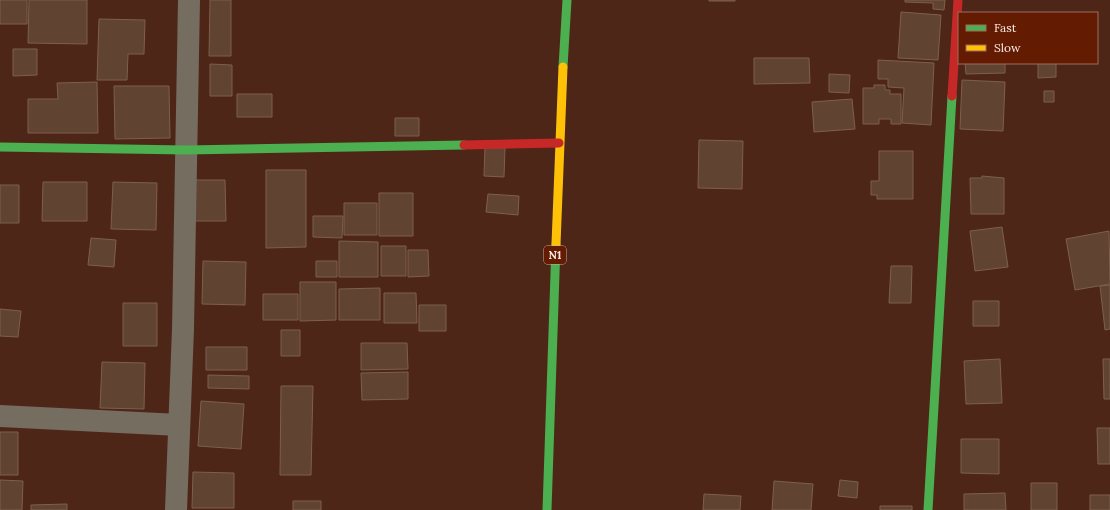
<svg xmlns="http://www.w3.org/2000/svg" width="1110" height="510" viewBox="0 0 1110 510" font-family="Lora,serif">
  <rect width="100%" height="100%" fill="#4d2618"/>
  <path fill="#614332" stroke="#7e5f4e" d="M 0,0 L 27,0 L 27,24 L 0,24 Z
    M 29,0 L 87,0 L 87,44 L 28,43 Z
    M 210,0 L 231,0 L 231,56 L 209,56 Z
    M 709,0 L 735,0 L 735,1 L 709,1 Z
    M 905,0 L 945,0 L 944,10 L 933,9 L 933,3 L 905,2 Z
    M 901,12 L 941,15 L 938,60 L 898,58 Z
    M 99,19 L 145,20 L 144,54 L 128,54 L 127,80 L 97,80 Z
    M 13,49 L 37,49 L 37,75 L 13,76 Z
    M 754,58 L 809,58 L 810,83 L 754,84 Z
    M 878,60 L 934,63 L 931,125 L 902,123 L 904,88 L 888,87 L 888,79 L 878,79 Z
    M 965,63 L 1005,63 L 1005,73 L 966,74 Z
    M 1038,63 L 1056,63 L 1056,77 L 1038,78 Z
    M 210,64 L 232,65 L 232,96 L 210,96 Z
    M 829,74 L 850,75 L 849,93 L 829,92 Z
    M 962,80 L 1005,82 L 1003,131 L 960,129 Z
    M 97,82 L 98,133 L 28,133 L 28,99 L 58,99 L 57,83 Z
    M 874,85 L 885,85 L 885,90 L 890,90 L 890,94 L 901,94 L 901,124 L 891,124 L 891,119 L 879,119 L 879,124 L 863,124 L 863,88 L 874,88 Z
    M 114,86 L 169,86 L 170,138 L 115,139 Z
    M 1044,91 L 1054,91 L 1054,102 L 1044,102 Z
    M 237,94 L 272,94 L 272,117 L 237,117 Z
    M 852,99 L 855,129 L 814,132 L 812,102 Z
    M 395,118 L 419,118 L 419,136 L 395,136 Z
    M 699,140 L 743,141 L 742,189 L 698,188 Z
    M 485,147 L 505,148 L 504,177 L 484,176 Z
    M 879,151 L 913,151 L 913,199 L 877,199 L 877,195 L 871,195 L 871,181 L 879,181 Z
    M 266,170 L 306,170 L 306,247 L 266,248 Z
    M 982,176 L 1004,178 L 1004,214 L 971,214 L 970,178 L 982,178 Z
    M 192,180 L 225,180 L 226,221 L 193,221 Z
    M 43,182 L 87,182 L 87,221 L 42,221 Z
    M 113,182 L 157,183 L 156,230 L 111,229 Z
    M 0,185 L 19,185 L 19,223 L 0,223 Z
    M 379,193 L 413,193 L 413,236 L 379,236 Z
    M 488,194 L 519,196 L 518,215 L 486,212 Z
    M 344,203 L 377,203 L 377,235 L 344,235 Z
    M 313,216 L 343,216 L 342,238 L 313,237 Z
    M 1002,227 L 1008,267 L 975,271 L 970,231 Z
    M 1109,231 L 1110,284 L 1075,290 L 1066,239 Z
    M 91,238 L 116,240 L 114,267 L 88,265 Z
    M 339,241 L 378,242 L 378,277 L 339,277 Z
    M 381,246 L 406,246 L 406,276 L 381,276 Z
    M 408,250 L 428,250 L 429,276 L 408,277 Z
    M 203,261 L 246,262 L 245,305 L 202,304 Z
    M 316,261 L 337,261 L 337,277 L 316,277 Z
    M 891,266 L 912,266 L 911,303 L 889,303 Z
    M 300,282 L 336,282 L 336,320 L 300,321 Z
    M 1110,285 L 1110,329 L 1105,330 L 1100,286 Z
    M 380,288 L 380,320 L 339,320 L 339,289 Z
    M 384,293 L 416,293 L 417,323 L 384,323 Z
    M 263,294 L 298,294 L 298,320 L 263,320 Z
    M 973,301 L 999,301 L 999,326 L 973,326 Z
    M 123,303 L 157,303 L 157,346 L 123,346 Z
    M 419,305 L 446,305 L 446,331 L 419,331 Z
    M 0,309 L 21,311 L 18,337 L 0,336 Z
    M 281,330 L 300,330 L 300,356 L 281,356 Z
    M 361,343 L 407,343 L 408,369 L 361,370 Z
    M 206,347 L 247,347 L 247,370 L 206,370 Z
    M 1000,359 L 1002,403 L 966,404 L 964,361 Z
    M 1103,359 L 1110,359 L 1110,399 L 1104,399 Z
    M 102,362 L 145,363 L 144,409 L 100,408 Z
    M 408,372 L 408,399 L 362,400 L 361,373 Z
    M 208,375 L 249,376 L 249,389 L 208,388 Z
    M 281,386 L 313,386 L 311,475 L 280,475 Z
    M 201,401 L 244,404 L 241,449 L 198,446 Z
    M 1097,428 L 1110,428 L 1110,464 L 1098,464 Z
    M 0,432 L 18,432 L 18,475 L 0,475 Z
    M 961,439 L 999,439 L 999,474 L 961,473 Z
    M 193,472 L 234,473 L 234,508 L 192,508 Z
    M 0,480 L 23,481 L 22,510 L 0,510 Z
    M 840,480 L 858,482 L 857,498 L 838,496 Z
    M 774,481 L 813,484 L 811,510 L 772,510 Z
    M 1031,483 L 1057,483 L 1057,510 L 1031,510 Z
    M 1005,493 L 1006,510 L 964,510 L 964,494 Z
    M 704,494 L 741,496 L 740,510 L 703,510 Z
    M 1090,495 L 1110,495 L 1110,510 L 1090,510 Z
    M 293,501 L 321,501 L 321,510 L 293,510 Z
    M 67,504 L 67,510 L 31,510 L 31,505 Z
    M 880,506 L 912,506 L 912,510 L 880,510 Z"/>
  <g fill="none" stroke-linecap="round" stroke-linejoin="round">
    <path stroke="#756d60" stroke-width="22" d="M 0,416 L 179,425
      M 176,510 L 183,329 L 189,0"/>
    <path stroke="#4caf50" stroke-width="9" d="M 563,67 L 567,0
      M 0,147 L 186,150 L 464,145
      M 547,510 L 556,244
      M 928,510 L 952,96"/>
    <path stroke="#ffc107" stroke-width="9" d="M 556,244 L 563,67"/>
    <path stroke="#c62828" stroke-width="9" d="M 952,96 L 958,0
      M 464,145 L 559,143"/>
  </g>
  <g text-anchor="middle" dominant-baseline="central" stroke-width="3" stroke-linejoin="round" paint-order="stroke">
    <rect fill="#631b02" stroke="#cdaba0" stroke-width="1" x="544" y="246" width="22" height="18" rx="3"/>
    <g font-size="11" font-weight="bold" fill="#fbe9e3">
      <text x="555" y="255">N1</text>
    </g>
  </g>
  <rect x="958" y="12" width="140" height="52" fill="#631b02" stroke="#a06d5c"/>
  <rect x="966" y="25" width="20" height="6" fill="#4caf50" stroke="#a06d5c"/>
  <text x="994" y="32" font-size="12" fill="#fbe9e3">Fast</text>
  <rect x="966" y="45" width="20" height="6" fill="#ffc107" stroke="#a06d5c"/>
  <text x="994" y="52" font-size="12" fill="#fbe9e3">Slow</text>
</svg>
